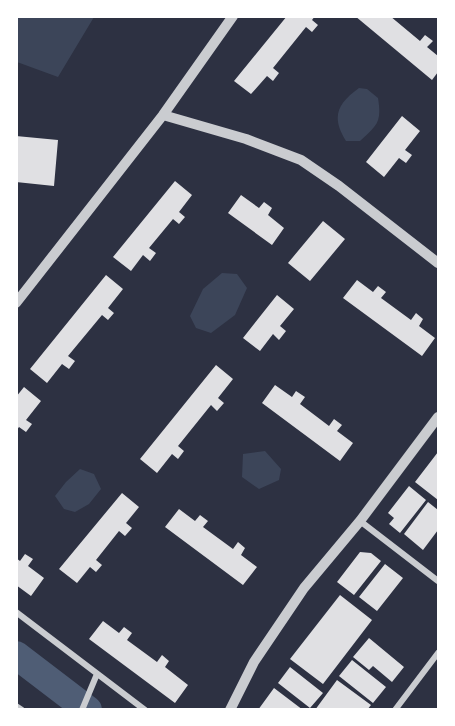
<svg xmlns="http://www.w3.org/2000/svg" width="455" height="726" viewBox="0 0 455 726" font-family="'Alegreya Sans',sans-serif">
  <rect width="100%" height="100%" fill="#2d3142"/>
  <path fill="#3c4559" d="M 16,17 L 17,16 L 94,17 L 58,77 L 17,62 Z
    M 359,88 L 367,89 L 378,98 C 382,123 377,125 360,141 L 346,141 C 331,117 337,104 359,88 Z
    M 222,273 L 237,274 L 247,288 L 235,315 L 211,333 L 196,328 L 190,316 L 203,289 Z
    M 265,451 L 281,469 L 279,480 L 259,489 L 242,477 L 243,454 Z
    M 80,469 L 94,474 L 101,489 L 89,504 L 75,512 L 64,509 L 55,496 L 66,482 Z"/>
  <g fill="none" stroke-linecap="round" stroke-linejoin="round">
    <path stroke="#4f5d75" stroke-width="28" d="M 16,655 L 88,710"/>
  </g>
  <path fill="#e0e0e3" d="M 287,16 L 315,16 L 312,20 L 318,25 L 312,32 L 306,27 L 273,68 L 279,73 L 273,81 L 267,76 L 251,94 L 234,81 Z
    M 355,16 L 390,16 L 420,41 L 425,35 L 433,41 L 427,47 L 438,56 L 438,72 L 432,80 Z
    M 402,116 L 420,131 L 405,150 L 412,155 L 406,163 L 399,158 L 384,177 L 366,162 Z
    M 16,136 L 58,140 L 54,186 L 16,182 Z
    M 175,181 L 192,195 L 179,212 L 185,217 L 179,224 L 173,219 L 149,248 L 156,253 L 150,261 L 143,255 L 131,271 L 113,257 Z
    M 241,195 L 259,208 L 264,202 L 272,208 L 268,215 L 284,228 L 272,245 L 228,213 Z
    M 323,221 L 345,239 L 310,281 L 288,263 Z
    M 106,275 L 123,289 L 108,308 L 114,313 L 108,320 L 102,315 L 68,356 L 75,361 L 69,369 L 62,364 L 47,383 L 30,369 Z
    M 357,280 L 373,292 L 378,286 L 386,292 L 381,298 L 411,320 L 416,313 L 423,319 L 419,326 L 435,338 L 422,356 L 343,298 Z
    M 277,295 L 294,309 L 280,326 L 286,331 L 279,340 L 273,334 L 260,351 L 243,338 Z
    M 216,365 L 233,379 L 218,398 L 224,403 L 217,411 L 211,405 L 178,446 L 184,451 L 178,459 L 172,454 L 157,473 L 140,459 Z
    M 275,385 L 292,397 L 296,391 L 305,397 L 300,404 L 329,426 L 334,419 L 342,425 L 337,431 L 353,443 L 340,461 L 262,403 Z
    M 24,387 L 41,401 L 26,420 L 32,424 L 26,432 L 19,427 L 16,431 L 16,397 Z
    M 438,452 L 438,500 L 415,482 Z
    M 409,486 L 426,500 L 400,533 L 389,524 L 394,518 L 388,513 Z
    M 122,493 L 139,507 L 126,523 L 132,528 L 125,536 L 119,531 L 96,560 L 102,565 L 96,572 L 90,567 L 77,583 L 59,569 Z
    M 428,502 L 438,510 L 438,530 L 423,550 L 404,534 Z
    M 179,509 L 195,521 L 200,515 L 208,521 L 203,527 L 233,549 L 238,542 L 245,548 L 241,555 L 257,567 L 243,585 L 165,527 Z
    M 360,552 L 371,553 L 381,561 L 354,595 L 337,582 Z
    M 25,554 L 33,559 L 28,566 L 44,578 L 31,596 L 16,585 L 16,558 L 20,561 Z
    M 385,564 L 403,578 L 377,611 L 359,597 Z
    M 340,595 L 372,620 L 323,684 L 290,659 Z
    M 103,621 L 119,633 L 124,627 L 132,633 L 127,640 L 157,662 L 162,655 L 169,661 L 165,667 L 188,685 L 175,703 L 89,639 Z
    M 369,638 L 404,667 L 392,682 L 373,666 L 369,670 L 353,657 Z
    M 352,660 L 386,687 L 373,703 L 339,676 Z
    M 290,667 L 323,693 L 310,708 L 278,683 Z
    M 337,680 L 371,705 L 367,710 L 315,710 Z
    M 274,688 L 303,710 L 258,710 Z"/>
  <g fill="none" stroke-linecap="round" stroke-linejoin="round">
    <path stroke="#caccd0" stroke-width="6" d="M 360,521 L 438,581
      M 16,612 L 145,710
      M 16,706 L 22,710
      M 82,710 L 97,674
      M 395,710 L 438,653"/>
    <path stroke="#caccd0" stroke-width="10" d="M 163,115 L 246,139 L 301,160 L 339,186 L 438,263
      M 16,303 L 163,115 L 233,16
      M 230,710 L 254,662 L 304,588 L 360,521 L 438,417"/>
  </g>
  <rect width="455" height="726" fill="none" stroke="#ffffff" stroke-width="36"/>
</svg>
